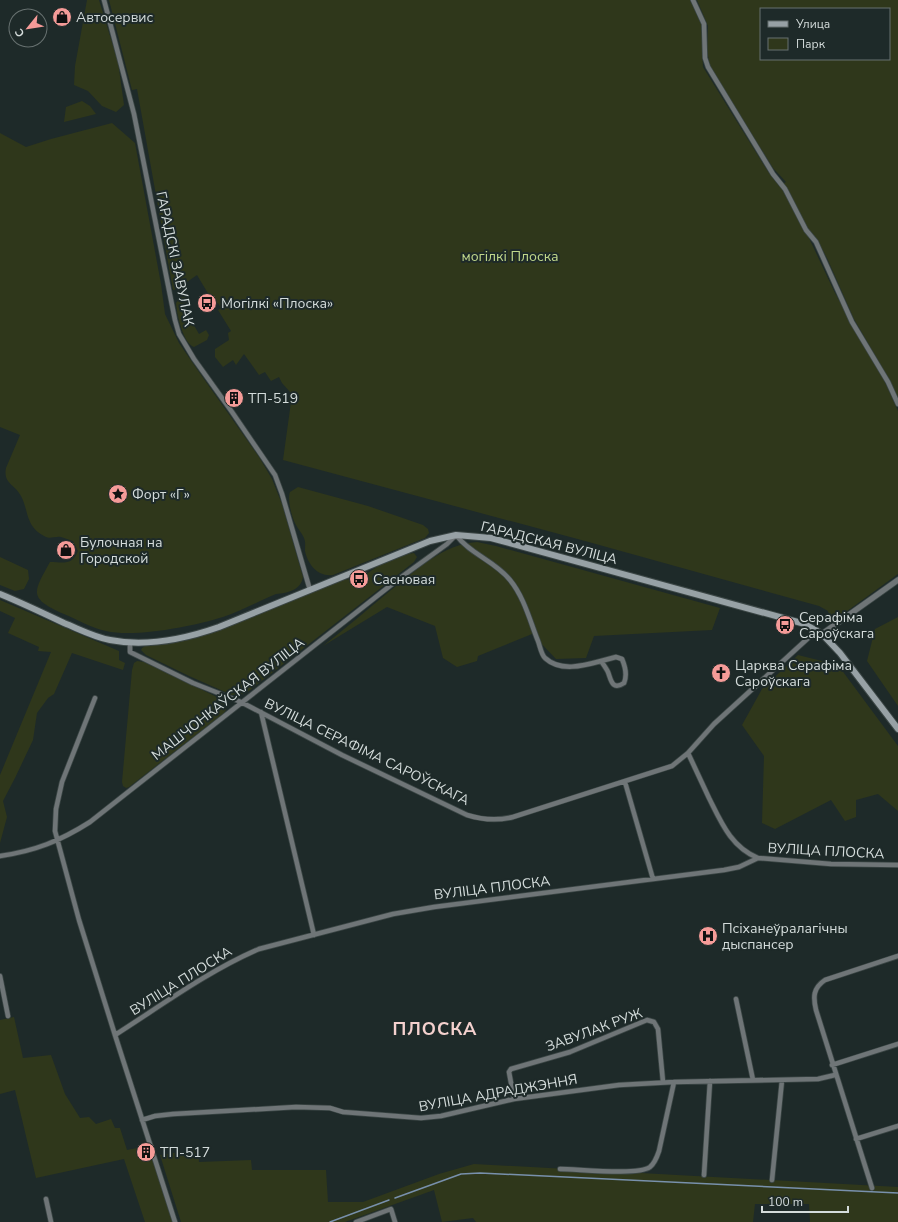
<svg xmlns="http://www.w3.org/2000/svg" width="898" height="1222" viewBox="0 0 898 1222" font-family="'Nunito Sans',sans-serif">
  <rect width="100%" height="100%" fill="#1e2a29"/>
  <path fill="#2f371b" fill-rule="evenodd" d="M 87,0 L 99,0 L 118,62 L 124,105 L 116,112 L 102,106 L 88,91 L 74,85 L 75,66 Z
    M 109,0 L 690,0 L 702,26 L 702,49 L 703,67 L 767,170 L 779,186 L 786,182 L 773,168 L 710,67 L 707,50 L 708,26 L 697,0 L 898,0 L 898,398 L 890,381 L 854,319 L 827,258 L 815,236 L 809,238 L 834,291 L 862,343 L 884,380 L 898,411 L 898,574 L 839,617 L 833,618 L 829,615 L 828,611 L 819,606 L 585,541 L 283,460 L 291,402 L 289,400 L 290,392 L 282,383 L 279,377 L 271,381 L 265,372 L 259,375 L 244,354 L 236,365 L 233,360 L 223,367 L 215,357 L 215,349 L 229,340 L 228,333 L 231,331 L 218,310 L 221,308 L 218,303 L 215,305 L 197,275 L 177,289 L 173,290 L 137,89 L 132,90 ZM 761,9 L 889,9 L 889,59 L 761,59 Z
    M 82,101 L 90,106 L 96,114 L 64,122 L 66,107 Z
    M 112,123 L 135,143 L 161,284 L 165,314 L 179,343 L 199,372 L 259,457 L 272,479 L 282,504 L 303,577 C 301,590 288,593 276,594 C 259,601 241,611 223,617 C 194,626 135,638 106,631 C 92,628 78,620 64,614 C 28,598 33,593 50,562 C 63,562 72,566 78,551 L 73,541 C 69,540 65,538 61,537 C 56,536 50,539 46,537 C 25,527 29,511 21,496 C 15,484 3,484 6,468 L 20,435 L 0,427 L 0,133 L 26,147 L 51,139 Z
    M 181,297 L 186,297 L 191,304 L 184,308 L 199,334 L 206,330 L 209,335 L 207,340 L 194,347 C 183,343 177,315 176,303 Z
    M 298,487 L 368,506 L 423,525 L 428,529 L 429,533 L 425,538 L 333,575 C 318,577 308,565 305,551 C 305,545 306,541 303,536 C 301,532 298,529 296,525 C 292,518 287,500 290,492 Z
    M 477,542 L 496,546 L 720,608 L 712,630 L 594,636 L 586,658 L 556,659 L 532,634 L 478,656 L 477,661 L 457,667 L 443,658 L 435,626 L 387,607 L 323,646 C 346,628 368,609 391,590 C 417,570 443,544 477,542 Z
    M 414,553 L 417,557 L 414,562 L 245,694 L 232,695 L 189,676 L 146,655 L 141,650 L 142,648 L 147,645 L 183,640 L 202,636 L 342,580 L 353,579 L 368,573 L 378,566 L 408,554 Z
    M 0,557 L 28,570 L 29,579 L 24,589 L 15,591 L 0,585 Z
    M 0,600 L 119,651 L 119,660 L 125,663 L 123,670 L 72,653 L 54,694 L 48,698 L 37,713 L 33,740 L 15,778 L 3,801 L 7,817 L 0,843 L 0,775 L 51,652 L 38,651 L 39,647 L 8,633 L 15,618 L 0,611 Z
    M 898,617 L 898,706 L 867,661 L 875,629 Z
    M 798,655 L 838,665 L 898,746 L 898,811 L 878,794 L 856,800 L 856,817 L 845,821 L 831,800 L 775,829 L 762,823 L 764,756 L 742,725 L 762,689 Z
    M 137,661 L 144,662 L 219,698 C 226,702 229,706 224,713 L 129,787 L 126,788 L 123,786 L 122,782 L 132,670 L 134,663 Z
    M 14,1017 L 23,1058 L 51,1055 L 65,1094 L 80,1118 L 89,1117 L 96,1124 L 111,1119 L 115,1128 L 120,1128 L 127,1150 L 148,1146 L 173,1222 L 145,1222 L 124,1159 L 36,1178 L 15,1090 L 0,1094 L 0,1020 Z
    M 198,1149 L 199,1162 L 251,1160 L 252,1170 L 326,1170 L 328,1202 L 363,1202 L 439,1174 L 474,1164 L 898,1187 L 898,1222 L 810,1222 L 809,1204 L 755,1204 L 753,1222 L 476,1222 L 473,1218 L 442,1222 L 434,1190 L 345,1222 L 181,1222 L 160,1155 Z"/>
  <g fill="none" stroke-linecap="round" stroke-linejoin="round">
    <path stroke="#7890ac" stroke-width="1.5" d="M 395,1198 L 461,1174 L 480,1173 L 898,1193
      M 330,1222 L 389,1200"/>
    <g stroke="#3b4645" stroke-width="6">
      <path id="minor" d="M 104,0 L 134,114 L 175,320 L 179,334 L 194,359 L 232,412 L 275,475 L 282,494 L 310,590
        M 693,0 L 704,24 L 705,58 L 708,67 L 773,174 L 785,189 L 806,230 L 816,242 L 852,322 L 888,382 L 898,404
        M 130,642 L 130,652 L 193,683 L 241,702 L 342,755 L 467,815 C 483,820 497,821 513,817 L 672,766 L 688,753 L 714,724 L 817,630
        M 95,698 L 62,782 L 56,809 L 55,831 L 79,920 L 115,1035 L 175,1222
        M 261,712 L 314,935
        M 688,753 C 695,768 702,783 709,798 C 721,822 731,847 758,858
        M 625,782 L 653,879
        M 0,856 C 35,851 60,841 90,822 L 400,578 L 447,544 L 456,535 C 470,554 495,561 510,580 C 524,597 530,621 538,641 C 540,646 541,654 545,658 C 560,672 583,666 601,661 C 603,664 606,668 608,672 C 611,680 612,691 624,683 C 627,676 625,666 622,659 L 616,657 L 601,661
        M 0,976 L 8,1016
        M 736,999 L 753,1080
        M 115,1035 C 162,1005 208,971 259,949 L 393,914 L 434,907 L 724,870 L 739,867 L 758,858 L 831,864 L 898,865
        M 832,1065 L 898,1044
        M 514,1099 L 509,1072 L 511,1069 L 570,1052 L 647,1020 L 654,1022 L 658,1029 L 663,1082
        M 142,1120 L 155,1116 L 173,1114 L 296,1107 L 330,1108 L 343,1112 L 421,1118 L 441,1116 L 514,1099 L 619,1085 L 674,1082 L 818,1079 L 835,1075
        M 856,1139 L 898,1126
        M 560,1169 C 578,1169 637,1176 650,1167 C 655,1163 657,1157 659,1151 L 674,1082
        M 704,1175 L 710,1081
        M 772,1180 L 782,1080
        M 872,1188 L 816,1010 C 813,997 813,988 825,980 L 898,956
        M 46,1199 L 51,1222
        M 356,1222 L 391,1209 L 395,1222"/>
    </g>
    <g stroke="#3b4645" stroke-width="7">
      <path id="tertiary" d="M 822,634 L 898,580"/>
    </g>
    <g stroke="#3b4645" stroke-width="8">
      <path id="secondary" d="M 0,594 C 22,603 43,613 64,623 C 79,629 94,637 110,640 C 146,647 185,639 219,627 L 430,541 L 456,535 L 491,538 L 805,624 L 822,634 L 840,653 L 898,729"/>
    </g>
    <use href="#minor" stroke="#6f7577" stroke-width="4.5"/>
    <use href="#tertiary" stroke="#6f7577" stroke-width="5.5"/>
    <use href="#secondary" stroke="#97a1a5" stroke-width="6"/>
  </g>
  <defs>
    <g id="shop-disc" transform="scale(1)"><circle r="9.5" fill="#f59b98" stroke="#1e2a29"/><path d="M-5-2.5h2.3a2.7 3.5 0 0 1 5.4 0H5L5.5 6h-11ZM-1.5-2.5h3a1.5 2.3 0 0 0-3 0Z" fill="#111"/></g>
    <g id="bus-disc" transform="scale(1)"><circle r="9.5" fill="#f59b98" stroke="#1e2a29"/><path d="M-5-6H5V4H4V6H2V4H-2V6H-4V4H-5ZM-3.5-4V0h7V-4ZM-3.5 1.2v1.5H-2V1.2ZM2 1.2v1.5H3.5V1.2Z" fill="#111"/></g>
    <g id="building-disc" transform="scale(1)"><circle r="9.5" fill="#f59b98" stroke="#1e2a29"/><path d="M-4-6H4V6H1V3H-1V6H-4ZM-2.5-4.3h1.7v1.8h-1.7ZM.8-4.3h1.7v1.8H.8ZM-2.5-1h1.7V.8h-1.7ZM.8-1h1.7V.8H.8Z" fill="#111"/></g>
    <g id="sight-disc" transform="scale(1)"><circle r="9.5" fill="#f59b98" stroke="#1e2a29"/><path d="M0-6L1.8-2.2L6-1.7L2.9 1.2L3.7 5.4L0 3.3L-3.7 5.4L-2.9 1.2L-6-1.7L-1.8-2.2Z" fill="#111"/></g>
    <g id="church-disc" transform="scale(1)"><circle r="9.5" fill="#f59b98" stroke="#1e2a29"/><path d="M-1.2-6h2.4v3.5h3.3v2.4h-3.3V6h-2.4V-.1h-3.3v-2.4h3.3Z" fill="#111"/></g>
    <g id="hospital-disc" transform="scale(1)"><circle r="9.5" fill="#f59b98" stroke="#1e2a29"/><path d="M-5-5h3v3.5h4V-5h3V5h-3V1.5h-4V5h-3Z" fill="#111"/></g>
  </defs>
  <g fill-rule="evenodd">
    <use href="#shop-disc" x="62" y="17"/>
    <use href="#bus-disc" x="207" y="303"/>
    <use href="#building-disc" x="234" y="398"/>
    <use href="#sight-disc" x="118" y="494"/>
    <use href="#shop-disc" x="66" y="550"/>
    <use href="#bus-disc" x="359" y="579"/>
    <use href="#bus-disc" x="785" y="625"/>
    <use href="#church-disc" x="721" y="673"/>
    <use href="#hospital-disc" x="708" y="936"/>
    <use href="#building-disc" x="146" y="1152"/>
  </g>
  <g text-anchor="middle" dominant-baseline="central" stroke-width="4" stroke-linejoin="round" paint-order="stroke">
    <g font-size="14" fill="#d4dcdb" stroke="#1e2a29" text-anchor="start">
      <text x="76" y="17">Автосервис</text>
      <text x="221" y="303">Могілкі «Плоска»</text>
      <text x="248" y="398">ТП-519</text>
      <text x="132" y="494">Форт «Г»</text>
      <text x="80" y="542">Булочная на<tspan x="80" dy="16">Городской</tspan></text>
      <text x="373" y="579">Сасновая</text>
      <text x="799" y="617">Серафіма<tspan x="799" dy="16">Сароўскага</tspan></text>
      <text x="735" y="665">Царква Серафіма<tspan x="735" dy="16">Сароўскага</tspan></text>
      <text x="722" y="928">Псіханеўралагічны<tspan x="722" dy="16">дыспансер</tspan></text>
      <text x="160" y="1152">ТП-517</text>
    </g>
    <g font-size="14" fill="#c0d78a" stroke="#1e2a29">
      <text x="510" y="256">могілкі Плоска</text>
    </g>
    <g font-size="14" fill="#d4dcdb" stroke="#1e2a29">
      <text transform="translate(175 259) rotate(78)">ГАРАДСКІ ЗАВУЛАК</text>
      <text transform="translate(549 543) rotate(14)">ГАРАДСКАЯ ВУЛІЦА</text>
      <text transform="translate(228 699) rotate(-38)">МАШЧОНКАЎСКАЯ ВУЛІЦА</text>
      <text transform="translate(367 752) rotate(26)">ВУЛІЦА СЕРАФІМА САРОЎСКАГА</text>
      <text transform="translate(826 851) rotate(3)">ВУЛІЦА ПЛОСКА</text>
      <text transform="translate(492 888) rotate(-7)">ВУЛІЦА ПЛОСКА</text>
      <text transform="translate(181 981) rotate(-32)">ВУЛІЦА ПЛОСКА</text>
      <text transform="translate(594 1030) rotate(-20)">ЗАВУЛАК РУЖ</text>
      <text transform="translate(498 1093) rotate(-10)">ВУЛІЦА АДРАДЖЭННЯ</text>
    </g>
    <g font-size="18" font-weight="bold" letter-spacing="1" fill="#f4d1ce" stroke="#1e2a29">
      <text x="435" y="1029">ПЛОСКА</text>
    </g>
  </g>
  <rect x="760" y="8" width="130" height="52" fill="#1e2a29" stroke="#677170"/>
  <rect x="768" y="21" width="20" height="6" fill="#97a1a5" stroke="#677170"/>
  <text x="796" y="28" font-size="12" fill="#d4dcdb">Улица</text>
  <rect x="768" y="38" width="20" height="12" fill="#2f371b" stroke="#677170"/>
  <text x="796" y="48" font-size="12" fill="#d4dcdb">Парк</text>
  <g transform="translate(28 28) rotate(240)"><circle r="19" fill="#1e2a29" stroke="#677170"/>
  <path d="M0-3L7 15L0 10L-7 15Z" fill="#f59b98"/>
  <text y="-6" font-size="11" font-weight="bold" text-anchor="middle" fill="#d4dcdb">С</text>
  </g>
  <path d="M762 1206v6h86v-6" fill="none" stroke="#d4dcdb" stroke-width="2"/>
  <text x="768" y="1206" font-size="12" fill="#d4dcdb" stroke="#1e2a29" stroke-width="3" paint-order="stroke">100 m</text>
</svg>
